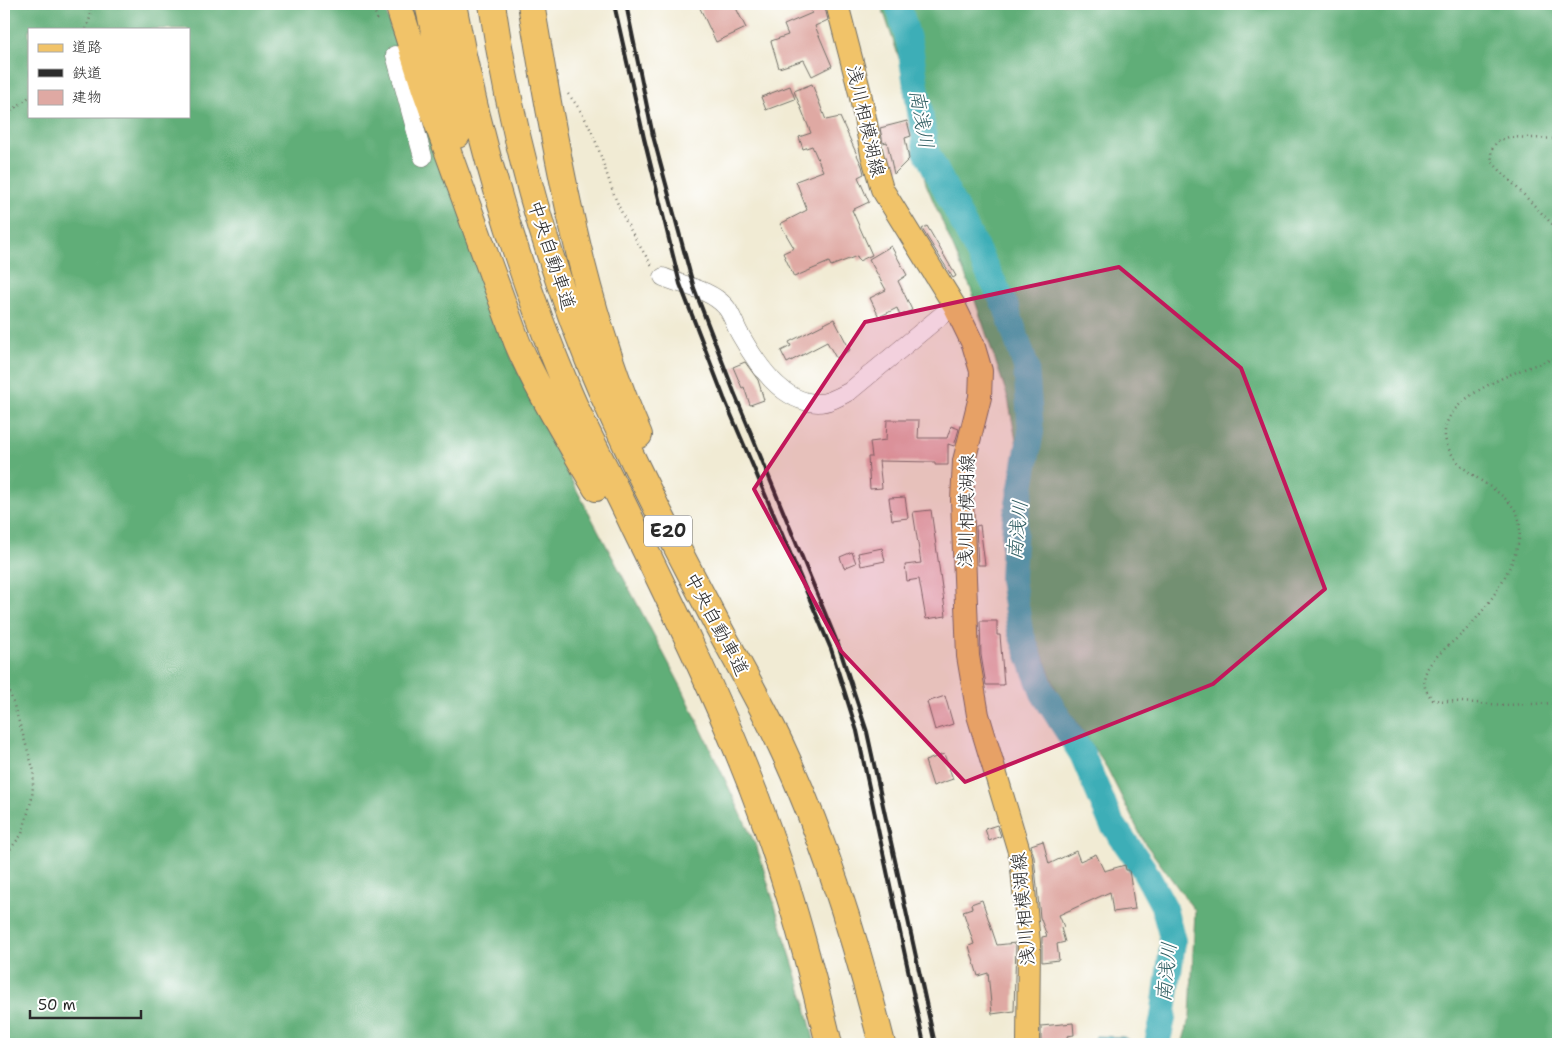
<svg xmlns="http://www.w3.org/2000/svg" width="1562" height="1048" viewBox="0 0 1562 1048" font-family="'Shantell Sans','Klee One',sans-serif">
  <rect width="100%" height="100%" fill="#fff"/>
  <filter id="ink" filterUnits="userSpaceOnUse"><feTurbulence type="fractalNoise" baseFrequency=".02" numOctaves="2"/><feDisplacementMap in="SourceGraphic" scale="10" xChannelSelector="R" yChannelSelector="G"/><feConvolveMatrix kernelMatrix="1 2 1 2 8 2 1 2 1" color-interpolation-filters="sRGB"/></filter>
  <filter id="wash" filterUnits="userSpaceOnUse"><feTurbulence type="fractalNoise" baseFrequency=".0096" numOctaves="4" result="noise"/><feDisplacementMap in="SourceGraphic" scale="20" xChannelSelector="R" yChannelSelector="G"/><feGaussianBlur stdDeviation="1.12" result="paint"/><feColorMatrix in="noise" values="0 0 0 0 0 0 0 0 0 0 0 0 0 0 0 0 0 1.4 0 .05"/><feComposite in="paint" operator="in"/></filter>
  <g filter="url(#wash)">
    <rect width="100%" height="100%" fill="#f1ebd4"/>
    <path fill="#61ae78" stroke="#466c52" fill-rule="evenodd" d="M 4,4 L 384,4 L 390,26 L 451,175 L 511,356 L 555,449 L 683,690 L 757,848 L 804,999 L 815,1044 L 4,1044 ZM 29,29 L 189,29 L 189,116 L 29,116 Z
      M 881,4 L 1558,4 L 1558,1044 L 1182,1044 L 1190,1016 L 1195,911 L 1144,842 L 1107,768 L 1057,692 L 1020,598 L 1028,504 L 1008,398 L 971,289 L 926,184 L 901,64 Z"/>
    <path fill="#3daeb7" stroke="#346c71" d="M 1096,1036 L 1124,1037 L 1135,1044 L 1090,1044 Z"/>
    <g fill="none" stroke-linecap="round" stroke-linejoin="round">
      <path stroke="#3daeb7" stroke-width="26" d="M 898,4 L 910,46 L 926,151 L 1006,307 L 1026,367 L 1031,432 L 1015,521 L 1012,579 L 1020,631 L 1043,693 L 1082,754 L 1111,822 L 1143,868 L 1163,905 L 1173,941 L 1163,1018 L 1157,1044"/>
    </g>
    <g id="blocks">
      <path fill="#dfa9a3" d="M 698,4 L 734,4 L 746,28 L 716,42 Z
        M 807,4 L 824,4 L 828,20 L 815,26 L 832,66 L 812,76 L 804,60 L 779,68 L 771,41 L 788,35 L 784,25 L 812,13 Z
        M 812,84 L 826,120 L 840,117 L 862,166 L 864,174 L 858,177 L 869,202 L 852,210 L 872,255 L 859,261 L 857,256 L 831,266 L 829,262 L 794,277 L 783,253 L 794,248 L 780,224 L 807,210 L 796,181 L 823,171 L 812,146 L 803,149 L 799,137 L 811,133 L 794,91 Z
        M 790,86 L 795,99 L 766,110 L 761,97 Z
        M 907,121 L 911,136 L 905,138 L 909,159 L 894,174 L 887,142 L 883,143 L 880,128 Z
        M 927,226 L 956,276 L 953,278 L 922,229 Z
        M 891,246 L 907,275 L 898,281 L 912,310 L 900,316 L 897,308 L 879,317 L 870,298 L 886,290 L 869,259 Z
        M 834,319 L 850,350 L 836,358 L 827,342 L 787,363 L 781,351 L 791,346 L 789,342 Z
        M 745,362 L 758,380 L 764,400 L 750,405 L 744,387 L 742,388 L 733,367 Z
        M 887,420 L 919,420 L 918,438 L 947,438 L 951,426 L 959,429 L 954,446 L 948,444 L 948,465 L 935,465 L 935,462 L 879,461 L 882,488 L 870,489 L 868,457 L 872,457 L 870,442 L 886,440 Z
        M 905,497 L 908,518 L 892,520 L 889,498 Z
        M 931,510 L 946,616 L 926,619 L 919,579 L 907,581 L 905,565 L 921,563 L 913,512 Z
        M 980,525 L 985,565 L 978,565 L 976,526 Z
        M 882,548 L 885,561 L 861,566 L 858,553 Z
        M 852,552 L 856,563 L 844,568 L 840,557 Z
        M 980,621 L 997,621 L 997,635 L 1000,635 L 1004,685 L 986,685 L 981,655 Z
        M 945,696 L 953,724 L 935,730 L 927,702 Z
        M 944,754 L 953,779 L 933,786 L 925,761 Z
        M 997,825 L 1001,836 L 989,841 L 985,829 Z
        M 1043,841 L 1049,864 L 1076,851 L 1080,861 L 1096,854 L 1104,871 L 1125,865 L 1126,870 L 1129,870 L 1135,909 L 1113,912 L 1110,892 L 1059,915 L 1064,927 L 1061,928 L 1065,942 L 1057,944 L 1059,960 L 1042,962 L 1042,937 L 1047,936 L 1040,917 L 1034,857 L 1031,845 Z
        M 982,900 L 997,945 L 1016,943 L 1014,1011 L 992,1014 L 988,973 L 978,976 L 969,946 L 974,944 L 963,911 L 972,908 L 971,904 Z
        M 1073,1023 L 1074,1035 L 1067,1036 L 1068,1044 L 1041,1044 L 1041,1026 Z"/>
    </g>
  </g>
  <g filter="url(#ink)">
    <use href="#blocks" fill-opacity="0" stroke="#706e66" stroke-width="1"/>
    <g fill="none" stroke-linecap="round" stroke-linejoin="round">
      <g stroke="#706e66" stroke-width="19">
        <path id="minor" d="M 395,55 L 423,157
          M 663,277 C 684,286 709,289 725,306 C 732,313 735,327 741,336 C 757,364 782,403 818,403 C 829,403 841,396 850,391 L 954,305"/>
      </g>
      <g stroke="#706e66" stroke-width="24">
        <path id="major" d="M 837,4 L 860,93 L 872,154 L 882,189 L 954,305 L 973,344 L 981,371 L 980,397 L 964,461 L 962,500 L 968,656 L 978,715 L 1021,858 L 1029,943 L 1028,1044"/>
      </g>
      <g stroke="#706e66" stroke-width="28">
        <path id="highway" d="M 398,4 L 425,89 L 517,342 C 539,393 569,440 596,488
          M 428,4 L 457,135
          M 453,4 C 477,136 517,269 569,393 C 589,440 614,483 635,529 C 672,605 710,683 742,762 C 780,854 806,948 829,1044
          M 492,4 C 512,138 549,272 604,397 C 639,476 679,552 719,628 C 741,669 765,710 784,752 C 827,846 857,944 882,1044
          M 545,86 C 566,204 591,325 639,435"/>
      </g>
      <path stroke="#706e66" stroke-width="2.5" stroke-dasharray="1 4" stroke-linecap="butt" d="M 372,4 L 377,19 L 381,18
        M 86,29 L 91,15 L 90,4
        M 568,94 C 597,128 601,163 617,202 C 626,224 640,247 653,267
        M 4,117 L 29,97
        M 1558,139 L 1509,137 L 1497,141 L 1491,151 L 1492,162 L 1558,230
        M 1558,357 C 1521,370 1408,404 1457,461 C 1474,480 1501,489 1515,510 C 1524,524 1519,543 1514,557 C 1504,583 1485,610 1466,630 C 1456,640 1431,658 1427,670 C 1421,682 1425,691 1433,700 L 1504,705 L 1558,703
        M 4,673 L 34,771 L 32,798 L 22,834 L 4,857"/>
      <use href="#minor" stroke="#fff" stroke-width="18"/>
      <use href="#major" stroke="#f1c369" stroke-width="22"/>
      <use href="#highway" stroke="#f1c369" stroke-width="26"/>
      <path stroke="#2b2b2b" stroke-width="4" d="M 614,4 L 644,138 L 680,284 L 724,398 L 831,649 L 857,731 L 924,1044
        M 626,4 L 653,136 L 694,288 L 734,392 L 839,647 L 867,732 L 935,1044"/>
      <g stroke="#706e66" stroke-width="28" stroke-linecap="butt">
        <path id="highway-bridge" d="M 531,4 L 545,86"/>
      </g>
      <use href="#highway-bridge" stroke="#f1c369" stroke-width="26"/>
    </g>
  </g>
  <path fill="#c2185b" fill-opacity="0.2" stroke="#c2185b" stroke-width="4" stroke-linejoin="round" d="M 1119,267 L 1241,368 L 1325,589 L 1213,684 L 965,782 L 841,651 L 754,489 L 865,322 Z"/>
  <g text-anchor="middle" dominant-baseline="central" stroke-width="4" stroke-linejoin="round" paint-order="stroke">
    <rect fill="#fff" stroke="#6b6b6b" stroke-width="1" x="644" y="515.5" width="48" height="31" rx="4"/>
    <g font-size="18" font-weight="bold" fill="#2b2b2b">
      <text x="668" y="531">E20</text>
    </g>
    <g font-size="19" fill="#2b2b2b" stroke="#fff">
      <text transform="translate(866 121) rotate(77)">浅川相模湖線</text>
      <text transform="translate(552 255) rotate(72)">中央自動車道</text>
      <text transform="translate(966 511) rotate(-89)">浅川相模湖線</text>
      <text transform="translate(717 624) rotate(62)">中央自動車道</text>
      <text transform="translate(1023 909) rotate(-95)">浅川相模湖線</text>
    </g>
    <g font-size="20" font-style="italic" fill="#325f63" stroke="#fff">
      <text transform="translate(922 119) rotate(80)">南浅川</text>
      <text transform="translate(1017 530) rotate(-84)">南浅川</text>
      <text transform="translate(1166 972) rotate(-84)">南浅川</text>
    </g>
  </g>
  <rect width="1562" height="1048" fill="none" stroke="#fff" stroke-width="20"/>
  <rect x="28" y="28" width="162" height="90" fill="#ffffff" stroke="#aaaaaa"/>
  <rect x="38" y="44" width="25" height="8" fill="#f1c369" stroke="#aaaaaa"/>
  <text x="72" y="52" font-size="15" fill="#2b2b2b">道路</text>
  <rect x="38" y="69" width="25" height="8" fill="#2b2b2b" stroke="#aaaaaa"/>
  <text x="72" y="78" font-size="15" fill="#2b2b2b">鉄道</text>
  <rect x="38" y="90" width="25" height="15" fill="#dfa9a3" stroke="#aaaaaa"/>
  <text x="72" y="102" font-size="15" fill="#2b2b2b">建物</text>
  <path d="M30 1010v8h111v-8" fill="none" stroke="#2b2b2b" stroke-width="2.5"/>
  <text x="38" y="1010" font-size="15" fill="#2b2b2b" stroke="#ffffff" stroke-width="4" paint-order="stroke">50 m</text>
</svg>
